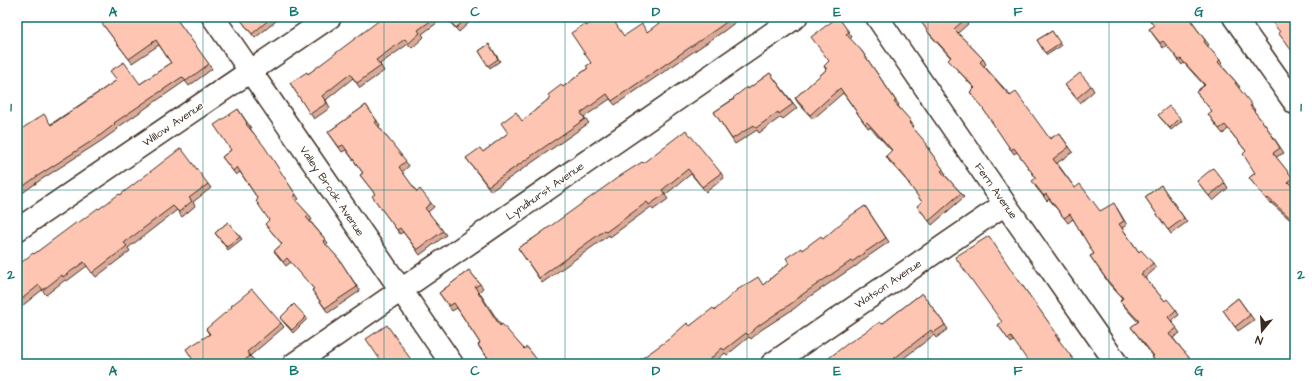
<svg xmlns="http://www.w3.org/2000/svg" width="1312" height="381" viewBox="0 0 1312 381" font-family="'Architects Daughter',sans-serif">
  <rect width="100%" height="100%" fill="#fff"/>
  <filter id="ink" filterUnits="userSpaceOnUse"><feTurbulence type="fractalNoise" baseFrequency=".025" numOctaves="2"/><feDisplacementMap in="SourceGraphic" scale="8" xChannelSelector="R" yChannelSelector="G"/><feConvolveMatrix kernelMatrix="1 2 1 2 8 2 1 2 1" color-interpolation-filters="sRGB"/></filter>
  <g filter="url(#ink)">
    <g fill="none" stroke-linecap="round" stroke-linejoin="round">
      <g stroke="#3b2a1e" stroke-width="25">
        <path id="minor" d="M 213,17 L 452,364
          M 877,17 L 1005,204 L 1117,364
          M 1234,17 L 1295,103
          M 17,230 L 330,17
          M 294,364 L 796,17
          M 772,364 L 1005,204"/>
      </g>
      <use href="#minor" stroke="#fff" stroke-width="22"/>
    </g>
    <path fill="#daaa99" stroke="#3b2a1e" d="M 175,17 L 212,69 L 189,86 L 185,81 L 117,128 L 118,129 L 101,141 L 39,181 L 17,197 L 17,132 L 51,124 L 117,80 L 140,84 L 171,63 L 159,45 L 132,63 L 104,26 Z
      M 243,17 L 281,17 L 255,38 L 240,19 Z
      M 386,17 L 470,17 L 472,20 L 459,32 L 445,17 L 422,34 L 424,37 L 412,48 L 408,44 L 380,64 L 384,71 L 360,88 L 353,78 L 326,100 L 330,108 L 314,119 L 290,83 L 308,74 L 382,21 Z
      M 672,17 L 734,17 L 737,21 L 724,31 L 615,105 L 610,99 L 584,117 L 589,123 L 491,191 L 466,158 L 483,152 L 508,133 L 522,121 L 550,98 L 563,87 L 588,68 L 591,63 L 586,26 L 624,36 L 647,32 Z
      M 838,17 L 852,37 L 850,39 L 861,50 L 899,105 L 898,106 L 914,126 L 912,127 L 930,149 L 929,150 L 946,174 L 945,175 L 961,193 L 964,197 L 932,225 L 917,206 L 922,202 L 908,182 L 889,161 L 886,156 L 892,151 L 870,127 L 868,128 L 843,93 L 813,119 L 798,103 L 795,98 L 826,70 L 824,66 L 829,62 Z
      M 918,17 L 964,20 L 968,24 L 958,33 L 983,59 L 986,64 L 984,66 L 1050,139 L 1059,133 L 1073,152 L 1057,163 L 1075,188 L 1100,211 L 1117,208 L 1127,225 L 1122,228 L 1139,252 L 1153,263 L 1156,268 L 1145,278 L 1165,301 L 1176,310 L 1179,315 L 1171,321 L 1180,333 L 1173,338 L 1194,364 L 1158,364 L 1156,362 L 1152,357 L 1153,356 L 1131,327 L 1138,322 L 1123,305 L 1120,301 L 1122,298 L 1110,285 L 1090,256 L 1094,254 L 1073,219 L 1068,223 L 1049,199 L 1047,201 L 1035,186 L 1036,178 L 1017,152 L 1014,154 L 982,107 L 970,92 L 974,88 L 952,64 L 948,60 L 951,58 L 931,36 Z
      M 1189,17 L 1195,25 L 1194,25 L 1209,45 L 1207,46 L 1220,60 L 1223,65 L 1222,66 L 1236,82 L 1240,87 L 1238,88 L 1255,110 L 1254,111 L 1266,126 L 1284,153 L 1276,157 L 1295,181 L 1295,184 L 1292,186 L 1295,189 L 1295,224 L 1271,203 L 1270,204 L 1249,178 L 1255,173 L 1246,151 L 1228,129 L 1223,134 L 1211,119 L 1212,111 L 1196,92 L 1204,85 L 1184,63 L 1182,65 L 1167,45 L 1163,48 L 1149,29 L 1154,26 Z
      M 1052,31 L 1061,46 L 1047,55 L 1037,40 Z
      M 489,44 L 500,61 L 490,68 L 479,51 Z
      M 770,73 L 797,108 L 783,119 L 781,117 L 759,133 L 757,130 L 735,144 L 714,112 L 748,89 Z
      M 1065,85 L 1091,86 L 1094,91 L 1080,103 Z
      M 366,105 L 380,125 L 379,127 L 409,166 L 402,172 L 417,192 L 431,203 L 434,207 L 428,212 L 446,235 L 420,255 L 403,232 L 400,234 L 375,200 L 375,194 L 360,175 L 363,173 L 346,150 L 342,152 L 328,132 Z
      M 238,109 L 251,128 L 250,128 L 299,199 L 296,201 L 309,215 L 312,220 L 310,221 L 325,239 L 328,243 L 326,245 L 339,259 L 360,291 L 328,313 L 312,290 L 314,289 L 291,262 L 286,266 L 274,251 L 282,244 L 265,224 L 269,220 L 258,199 L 240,172 L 236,175 L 222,157 L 231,150 Z
      M 1158,115 L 1180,118 L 1182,121 L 1171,130 Z
      M 643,163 L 721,173 L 724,178 L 706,192 L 691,174 L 665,195 L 668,199 L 653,210 L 651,207 L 610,237 L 609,235 L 542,283 L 518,248 L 534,238 Z
      M 1197,181 L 1225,183 L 1228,188 L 1213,201 Z
      M 208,184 L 211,188 L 193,202 L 195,206 L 182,217 L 177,210 L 128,248 L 130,251 L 96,277 L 87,266 L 67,281 L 65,280 L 46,295 L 42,290 L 17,310 L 17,266 L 120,195 Z
      M 1161,185 L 1187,222 L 1171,234 L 1145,197 Z
      M 865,206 L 889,242 L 867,257 L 855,267 L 855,266 L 806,299 L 795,308 L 761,330 L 751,339 L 749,337 L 727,355 L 725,353 L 713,364 L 634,364 L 690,326 L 715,310 L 763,285 L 789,263 L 802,250 L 823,239 Z
      M 228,222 L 242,239 L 228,250 L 215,233 Z
      M 469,270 L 483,288 L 479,292 L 501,325 L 524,349 L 527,347 L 540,364 L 493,364 L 481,350 L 478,345 L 480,343 L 457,308 L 452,311 L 439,293 Z
      M 1015,275 L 1060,339 L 1059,340 L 1014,341 L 1011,343 L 998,325 L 1002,322 Z
      M 922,293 L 948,329 L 936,338 L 934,335 L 896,364 L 824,364 L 882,324 Z
      M 1238,298 L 1254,320 L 1238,331 L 1223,310 Z
      M 306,317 L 307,319 L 293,333 L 280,318 Z
      M 281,323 L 284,327 L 250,356 L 254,360 L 249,364 L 187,364 L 193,360 L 209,334 L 206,329 Z"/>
    <path fill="#fec6b2" stroke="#3b2a1e" d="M 107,17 L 175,17 L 209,64 L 186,81 L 182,77 L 114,123 L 115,124 L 98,137 L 36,177 L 17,191 L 17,132 L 44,114 L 51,125 L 117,80 L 110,71 L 124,62 L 140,84 L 171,63 L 156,40 L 129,59 L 101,22 Z
      M 243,17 L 272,17 L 252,34 L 240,19 Z
      M 386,17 L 436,17 L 418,30 L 420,33 L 409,43 L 405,39 L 376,60 L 381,66 L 357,83 L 350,74 L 322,96 L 327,103 L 310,114 L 290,83 L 307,72 L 308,74 L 381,19 L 382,21 Z
      M 446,17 L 468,17 L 456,28 Z
      M 601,17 L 611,17 L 624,36 L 642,24 L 647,32 L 667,17 L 669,19 L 672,17 L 733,17 L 721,26 L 612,101 L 607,94 L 581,113 L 585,119 L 488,186 L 466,158 L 480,148 L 483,152 L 508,133 L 501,123 L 516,112 L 522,121 L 550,98 L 548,95 L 561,85 L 563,87 L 588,68 L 586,66 L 591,63 L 571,33 L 585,24 L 586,26 Z
      M 838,17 L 849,32 L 846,34 L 861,50 L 896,101 L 894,102 L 911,121 L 909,123 L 927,144 L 926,146 L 943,169 L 941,171 L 961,193 L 929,221 L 917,206 L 922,202 L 904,177 L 886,156 L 892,150 L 867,122 L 865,124 L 840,88 L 810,115 L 795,98 L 827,69 L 824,66 L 829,61 L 811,37 Z
      M 918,17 L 962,17 L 964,20 L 954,29 L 983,59 L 980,62 L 1010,96 L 1016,92 L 1050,139 L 1059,133 L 1069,147 L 1053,159 L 1075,188 L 1080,184 L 1100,211 L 1114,203 L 1124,221 L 1119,224 L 1139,252 L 1141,250 L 1153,263 L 1141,274 L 1165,301 L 1167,299 L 1176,310 L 1168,317 L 1177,328 L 1169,334 L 1192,361 L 1189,364 L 1159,364 L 1152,357 L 1154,356 L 1131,327 L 1139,321 L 1120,301 L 1123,298 L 1107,280 L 1090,256 L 1094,254 L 1070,214 L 1064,218 L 1046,194 L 1044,196 L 1032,181 L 1036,178 L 1014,148 L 1011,150 L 979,103 L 970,92 L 975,88 L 948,60 L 951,57 L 928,32 Z
      M 1147,17 L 1189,17 L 1191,20 L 1191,21 L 1205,40 L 1204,42 L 1220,60 L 1218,62 L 1236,82 L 1235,83 L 1252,105 L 1250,106 L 1266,126 L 1280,148 L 1273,153 L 1293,178 L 1288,182 L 1295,189 L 1295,222 L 1268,198 L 1267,200 L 1249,178 L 1255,173 L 1243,154 L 1246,151 L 1225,125 L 1219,129 L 1208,114 L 1212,111 L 1196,92 L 1205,85 L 1181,59 L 1179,60 L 1163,41 L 1160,43 L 1149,29 L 1154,26 Z
      M 1268,17 L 1295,17 L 1295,55 L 1279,34 L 1280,32 Z
      M 1052,31 L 1060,43 L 1045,53 L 1037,40 Z
      M 489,44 L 498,59 L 488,66 L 479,51 Z
      M 770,73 L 793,104 L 779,114 L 778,112 L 756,128 L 754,125 L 732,139 L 714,112 L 734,99 L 733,98 L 747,87 L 748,89 Z
      M 1080,73 L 1091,86 L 1077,98 L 1065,85 Z
      M 366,105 L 377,121 L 375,122 L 406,161 L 399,167 L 417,192 L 420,189 L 431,203 L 425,208 L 443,231 L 417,250 L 400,228 L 397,230 L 372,196 L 375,194 L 360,175 L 363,173 L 343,145 L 339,147 L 328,132 Z
      M 1169,106 L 1180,118 L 1170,128 L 1158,115 Z
      M 238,109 L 247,123 L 246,124 L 264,146 L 296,195 L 293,197 L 309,215 L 306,217 L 325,239 L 323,241 L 339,259 L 357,287 L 325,308 L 312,290 L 314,289 L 287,258 L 283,262 L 274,251 L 282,244 L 265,224 L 269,220 L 256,201 L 258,199 L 237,167 L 233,171 L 222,157 L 231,150 L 214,125 Z
      M 686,130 L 721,173 L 702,187 L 688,169 L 662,190 L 665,194 L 649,205 L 647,202 L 606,232 L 605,230 L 539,278 L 518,248 L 534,238 L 620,176 L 642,162 L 643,163 Z
      M 181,148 L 208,184 L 189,198 L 192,201 L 179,212 L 173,206 L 124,243 L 127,246 L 92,273 L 84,262 L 63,277 L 62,275 L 43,290 L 39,285 L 17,303 L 17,266 L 33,253 L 34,254 L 77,222 L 78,223 L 98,208 L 99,209 L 119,194 L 120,195 Z
      M 1213,168 L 1225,183 L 1209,196 L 1197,181 Z
      M 1161,185 L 1184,218 L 1168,230 L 1145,197 Z
      M 865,206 L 886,238 L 864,253 L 852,262 L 851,261 L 803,294 L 792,303 L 758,326 L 748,335 L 746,333 L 724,350 L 722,348 L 705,364 L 704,363 L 702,364 L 634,364 L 669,339 L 687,323 L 690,326 L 713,308 L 715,310 L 737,290 L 758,277 L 763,285 L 789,263 L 786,258 L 801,248 L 802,250 L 821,236 L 823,239 L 847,218 Z
      M 228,222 L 240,237 L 227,247 L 215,233 Z
      M 989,236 L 1012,271 L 1057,334 L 1055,335 L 1077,364 L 1030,364 L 1011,337 L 1008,339 L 998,325 L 1002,322 L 955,257 Z
      M 469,270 L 480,284 L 475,287 L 500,326 L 502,324 L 524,349 L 527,347 L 538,361 L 536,363 L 536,364 L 493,364 L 478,345 L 480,343 L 454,303 L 449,306 L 439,293 Z
      M 252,289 L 281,323 L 247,352 L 250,356 L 240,364 L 187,364 L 193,360 L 186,349 L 210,334 L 206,329 L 232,307 L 231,306 Z
      M 922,293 L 945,325 L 933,333 L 931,330 L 887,364 L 824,364 L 826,363 L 825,361 L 847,344 L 880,322 L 882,324 Z
      M 1238,298 L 1250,315 L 1235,327 L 1223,310 Z
      M 294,304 L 306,317 L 292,330 L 280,318 Z
      M 387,325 L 414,364 L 383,364 L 366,339 Z"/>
  </g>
  <path fill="none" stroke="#0f766e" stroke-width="1" stroke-opacity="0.55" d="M 203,17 L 203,364M 384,17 L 384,364M 565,17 L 565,364M 747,17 L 747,364M 928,17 L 928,364M 1109,17 L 1109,364M 17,190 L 1295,190"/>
  <g text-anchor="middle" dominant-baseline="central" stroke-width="3.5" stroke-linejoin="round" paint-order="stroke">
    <g font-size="11" fill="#3b2a1e" stroke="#fff">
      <text transform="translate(173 124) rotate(-34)">Willow Avenue</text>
      <text transform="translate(332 191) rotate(56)">Valley Brook Avenue</text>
      <text transform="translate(545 191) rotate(-35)">Lyndhurst Avenue</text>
      <text transform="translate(996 191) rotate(55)">Fern Avenue</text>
      <text transform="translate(888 284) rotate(-34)">Watson Avenue</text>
    </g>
  </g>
  <rect width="1312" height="381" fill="none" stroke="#fff" stroke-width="44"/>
  <g transform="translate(1262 331) rotate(198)" stroke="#ffffff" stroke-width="3" paint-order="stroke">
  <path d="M0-3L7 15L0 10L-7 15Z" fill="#3b2a1e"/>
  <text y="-6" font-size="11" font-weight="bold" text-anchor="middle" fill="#3b2a1e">N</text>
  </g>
  <rect x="22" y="22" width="1268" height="337" fill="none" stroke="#0f766e" stroke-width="1.5"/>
  <g font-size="13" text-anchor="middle" font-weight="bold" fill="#0f766e">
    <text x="113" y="16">A</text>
    <text x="294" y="16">B</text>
    <text x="475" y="16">C</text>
    <text x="656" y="16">D</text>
    <text x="837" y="16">E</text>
    <text x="1018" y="16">F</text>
    <text x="1199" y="16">G</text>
    <text x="11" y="111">1</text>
    <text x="1301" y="111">1</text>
    <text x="11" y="279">2</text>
    <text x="1301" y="279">2</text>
    <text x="113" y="375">A</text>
    <text x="294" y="375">B</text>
    <text x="475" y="375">C</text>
    <text x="656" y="375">D</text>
    <text x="837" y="375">E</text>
    <text x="1018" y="375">F</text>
    <text x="1199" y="375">G</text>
  </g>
</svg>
